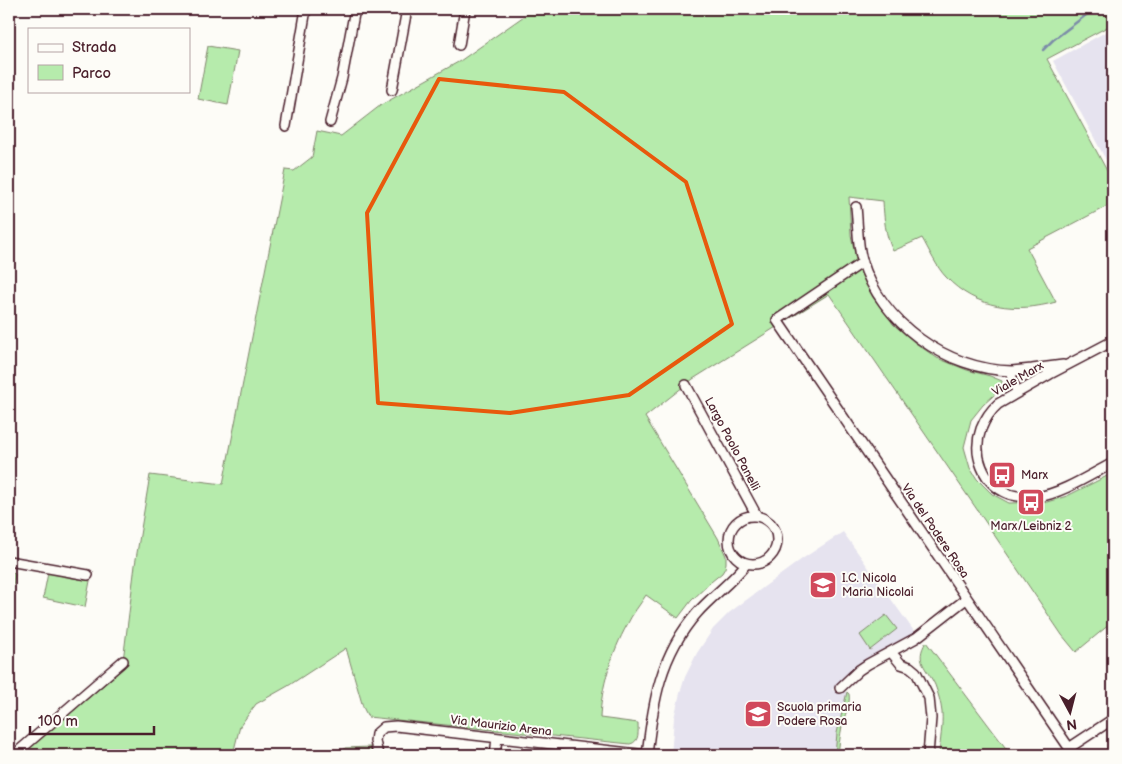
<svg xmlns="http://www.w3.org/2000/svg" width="1122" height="764" viewBox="0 0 1122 764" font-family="'Balsamiq Sans',sans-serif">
  <rect width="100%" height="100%" fill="#fdfcf7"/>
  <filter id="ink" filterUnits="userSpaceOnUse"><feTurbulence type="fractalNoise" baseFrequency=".02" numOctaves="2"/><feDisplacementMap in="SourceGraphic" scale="10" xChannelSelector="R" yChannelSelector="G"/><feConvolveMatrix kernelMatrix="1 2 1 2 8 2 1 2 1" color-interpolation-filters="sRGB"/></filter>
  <g filter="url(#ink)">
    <path fill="#e6e3ef" d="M 1113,28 L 1113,173 L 1053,61 Z
      M 843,532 L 916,634 L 904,639 L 861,662 L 832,690 L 847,692 L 837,733 L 835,755 L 671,755 L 674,718 L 680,693 L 685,677 L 697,653 L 713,629 L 730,612 L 802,559 Z"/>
    <path fill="#b6ebac" stroke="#80856c" d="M 534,9 L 1113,9 L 1113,24 L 1047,59 L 1113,182 L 1113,203 L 1027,248 L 1056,302 C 1017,313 976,309 946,277 C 937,268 929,250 922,238 L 893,251 C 885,235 884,218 883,201 L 849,197 L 851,235 L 856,259 L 862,273 L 893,324 L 914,342 L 937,358 L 967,370 L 990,376 L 1002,381 L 1002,388 L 983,405 L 971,420 L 964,447 L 970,468 L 977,479 L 992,494 L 1009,503 L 1047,502 L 1067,496 L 1113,473 L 1113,616 L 1110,624 L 1076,652 L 1062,635 L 978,511 L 829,294 L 693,379 L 645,417 L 718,538 L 726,556 L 726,563 L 725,568 L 722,573 L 711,582 L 691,601 L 678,618 L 646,595 C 640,605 632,614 627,625 C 612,652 601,687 600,718 L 638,723 C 638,731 640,742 630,744 L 368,717 L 363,707 L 346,648 L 288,686 L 256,704 L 240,726 L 234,750 L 230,755 L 21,755 L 125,667 L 123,661 L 135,565 L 150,475 L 223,484 L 285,170 L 294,171 L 312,157 L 317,131 L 341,136 L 381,105 L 460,61 Z
      M 208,46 L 238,51 L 228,105 L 198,99 Z
      M 9,572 L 15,574 L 11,596 L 9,596 Z
      M 48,573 L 90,581 L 85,607 L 43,598 Z
      M 886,615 L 897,629 L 870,650 L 860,635 Z
      M 926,642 L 1011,755 L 939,755 C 940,741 943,726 942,712 C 941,703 938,693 935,685 C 927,668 914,661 926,642 Z
      M 847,692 L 849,694 C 851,704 844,716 842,726 C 840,736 839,746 838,755 L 835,755 L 837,733 Z
      M 370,747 L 372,755 L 341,755 L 345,748 Z"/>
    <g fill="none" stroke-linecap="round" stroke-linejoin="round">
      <path stroke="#7b8ca8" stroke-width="2.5" d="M 1043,50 L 1053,40 L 1094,9"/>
      <g stroke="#4a1f2b" stroke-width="12">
        <path id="minor" d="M 459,45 L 465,9
          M 392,90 L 407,9
          M 330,122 L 342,78 L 355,9
          M 286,126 L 306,9
          M 856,207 C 858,224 857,243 862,260 C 881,323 947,370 1012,371
          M 863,262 L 777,320 L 1074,755
          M 1113,341 L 1050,374 L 998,404 C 990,411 985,419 981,429 C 972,454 983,484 1009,494 C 1017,497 1027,497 1036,497 C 1059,495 1092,474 1113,463
          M 686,385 L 757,516
          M 1018,392 L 1012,381 L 1012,371 L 1032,369 L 1063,365
          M729 540a24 24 0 1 1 48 0a24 24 0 1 1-48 0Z
          M 9,561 L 88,575
          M 891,652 L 901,664 L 910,667 L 916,672 L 929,698 L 931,718 L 928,755
          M 840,688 L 859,670 L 868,664 L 916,638 L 966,599
          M 1069,748 L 1113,719
          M 14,755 L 123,661
          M 378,755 L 375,741 L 376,734 L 384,727 L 396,726 L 647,755
          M 495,755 L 497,738
          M 647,755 C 653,702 660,655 697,613 C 712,596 732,582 746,564"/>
      </g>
      <use href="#minor" stroke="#fdfcf7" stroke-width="9"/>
    </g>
  </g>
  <path fill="none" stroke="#e8590c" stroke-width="4" stroke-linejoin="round" d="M 439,79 L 564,92 L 686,182 L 732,324 L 629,395 L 510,413 L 378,403 L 367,213 Z"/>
  <defs>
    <g id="bus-square" transform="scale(1.4375)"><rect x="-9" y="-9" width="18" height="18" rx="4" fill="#d1495b" stroke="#fdfcf7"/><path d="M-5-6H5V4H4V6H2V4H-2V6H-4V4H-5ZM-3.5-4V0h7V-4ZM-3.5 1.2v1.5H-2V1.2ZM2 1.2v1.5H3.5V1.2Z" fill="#fff"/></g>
    <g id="school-square" transform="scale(1.4375)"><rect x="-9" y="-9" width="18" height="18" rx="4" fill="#d1495b" stroke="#fdfcf7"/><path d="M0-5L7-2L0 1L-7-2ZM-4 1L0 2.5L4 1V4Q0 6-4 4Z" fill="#fff"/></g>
  </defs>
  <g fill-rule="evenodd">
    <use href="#bus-square" x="1002" y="475"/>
    <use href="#bus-square" x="1031" y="502"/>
    <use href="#school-square" x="823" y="585"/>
    <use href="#school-square" x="758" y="714"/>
  </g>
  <g text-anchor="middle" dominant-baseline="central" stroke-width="4" stroke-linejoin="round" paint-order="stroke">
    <g font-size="12" fill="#4a1f2b" stroke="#fdfcf7">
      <text transform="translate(1018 379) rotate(-30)">Viale Marx</text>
      <text transform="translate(732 444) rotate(62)">Largo Paolo Panelli</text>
      <text transform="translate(935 531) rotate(56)">Via del Podere Rosa</text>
      <text transform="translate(501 726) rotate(7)">Via Maurizio Arena</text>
    </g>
    <g font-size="12" fill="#4a1f2b" stroke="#fdfcf7" text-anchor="start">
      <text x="1021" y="475">Marx</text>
      <text x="1031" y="526" text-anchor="middle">Marx/Leibniz 2</text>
      <text x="842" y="578">I.C. Nicola<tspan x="842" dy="14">Maria Nicolai</tspan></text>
      <text x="777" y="707">Scuola primaria<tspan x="777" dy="14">Podere Rosa</tspan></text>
    </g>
  </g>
  <rect width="1122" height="764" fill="none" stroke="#fdfcf7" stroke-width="30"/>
  <rect x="15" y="15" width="1092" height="734" fill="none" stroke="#4a1f2b" stroke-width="2" filter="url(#ink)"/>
  <rect x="28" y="28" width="162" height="65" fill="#fdfcf7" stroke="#b5a4a5"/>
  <rect x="38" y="44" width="25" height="8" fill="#fdfcf7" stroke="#b5a4a5"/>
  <text x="72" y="52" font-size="15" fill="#4a1f2b">Strada</text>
  <rect x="38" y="65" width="25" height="15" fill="#b6ebac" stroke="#b5a4a5"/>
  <text x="72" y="78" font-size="15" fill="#4a1f2b">Parco</text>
  <g transform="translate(1070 712) rotate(173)" stroke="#fdfcf7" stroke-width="4" paint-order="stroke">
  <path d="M0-4L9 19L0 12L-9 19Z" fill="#4a1f2b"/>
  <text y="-8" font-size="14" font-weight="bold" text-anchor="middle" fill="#4a1f2b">N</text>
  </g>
  <path d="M30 726v8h124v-8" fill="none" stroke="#4a1f2b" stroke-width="2.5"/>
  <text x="38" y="726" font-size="15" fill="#4a1f2b" stroke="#fdfcf7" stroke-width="4" paint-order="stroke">100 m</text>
</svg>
